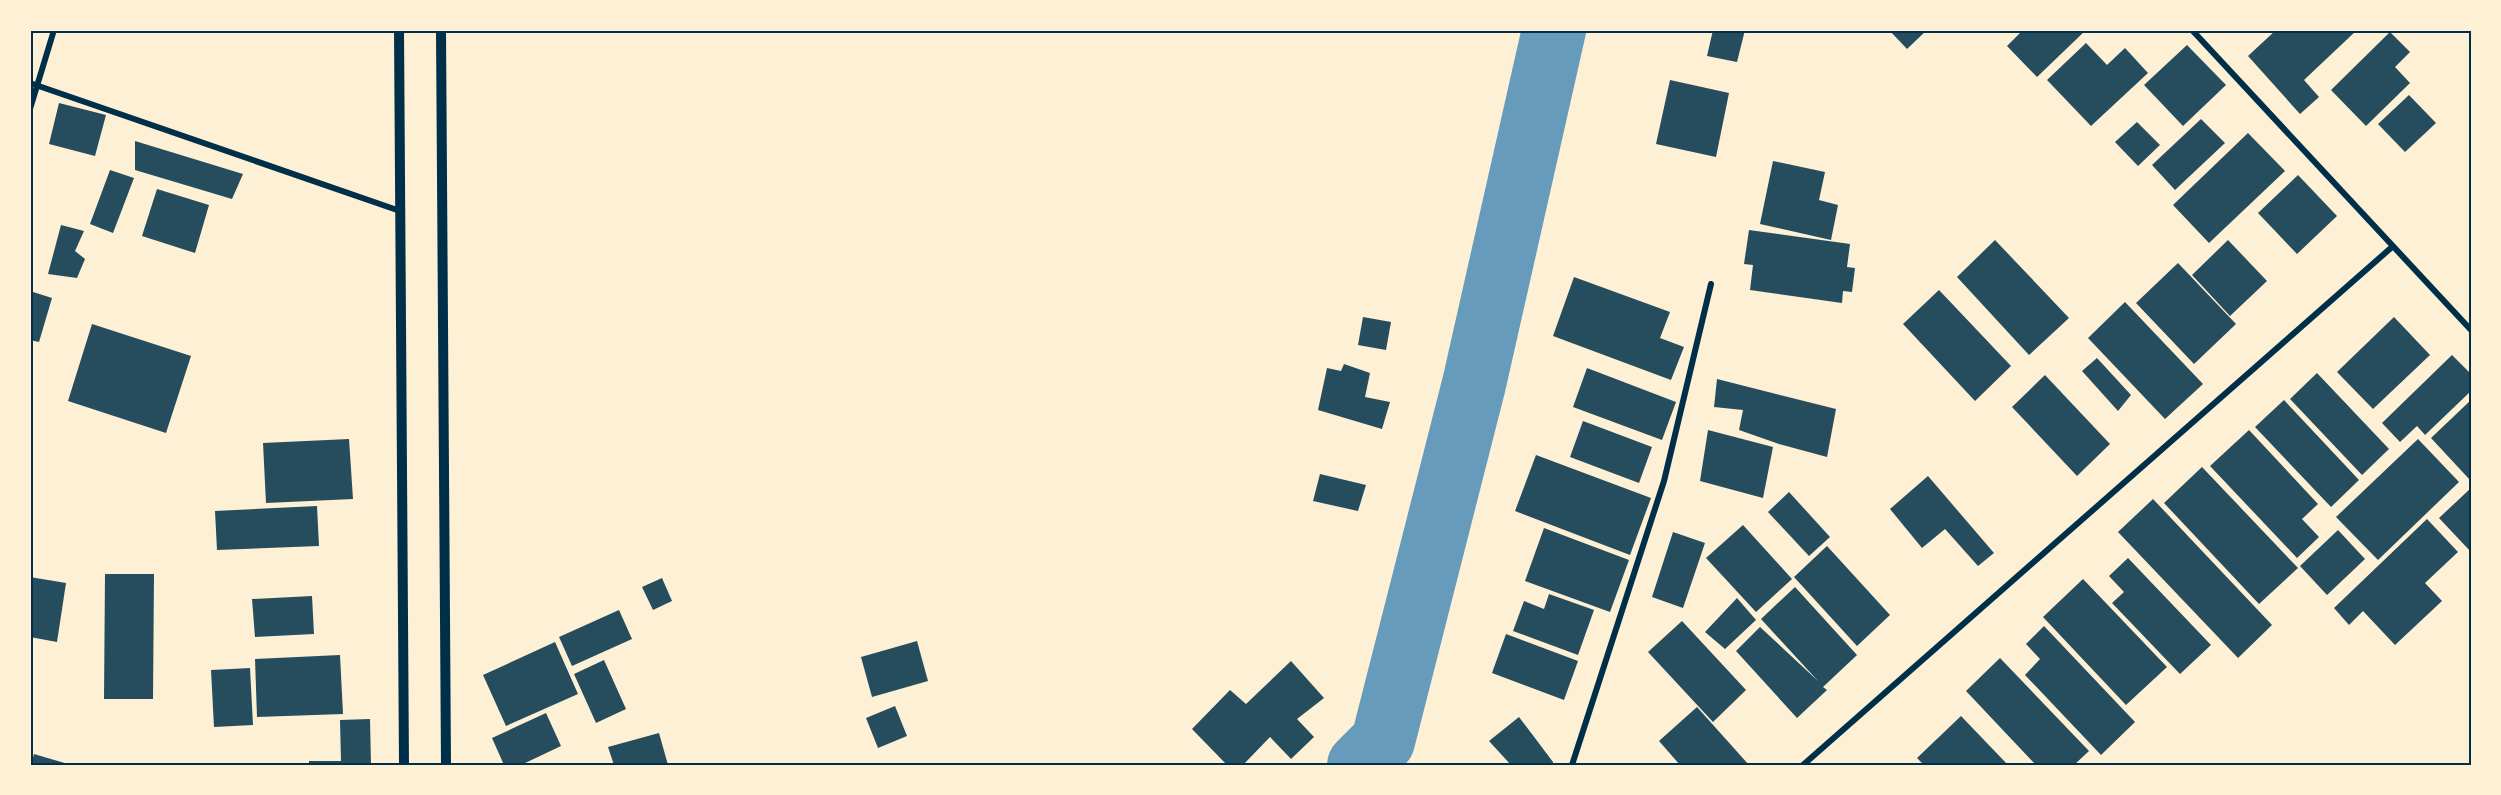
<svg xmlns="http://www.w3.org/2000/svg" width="2501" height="795" viewBox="0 0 2501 795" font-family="'Nunito Sans',sans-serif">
  <rect width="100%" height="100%" fill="#fdf0d5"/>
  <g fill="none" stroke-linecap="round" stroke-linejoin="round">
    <path stroke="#669bbc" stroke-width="64" d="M 1359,765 L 1383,741 L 1474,384 L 1554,30"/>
  </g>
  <path fill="#264d5e" d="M 1713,30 L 1745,30 L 1737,62 L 1707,56 Z
    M 1889,30 L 1927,30 L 1907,49 Z
    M 2023,30 L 2086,30 L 2037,77 L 2007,46 Z
    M 2276,30 L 2357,30 L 2304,80 L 2319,97 L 2300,114 L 2248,56 Z
    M 2390,32 L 2410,52 L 2395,67 L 2410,83 L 2366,126 L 2331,90 Z
    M 2086,43 L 2107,65 L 2125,48 L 2148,73 L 2091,126 L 2047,80 Z
    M 2187,45 L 2226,85 L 2183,126 L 2144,85 Z
    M 1670,80 L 1729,93 L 1716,157 L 1656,144 Z
    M 2409,95 L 2436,123 L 2405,152 L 2378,124 Z
    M 59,103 L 106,115 L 95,156 L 49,144 Z
    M 2201,119 L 2225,143 L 2175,190 L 2152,165 Z
    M 2137,122 L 2160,145 L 2138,166 L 2115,142 Z
    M 2248,133 L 2285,171 L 2209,243 L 2173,205 Z
    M 135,141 L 243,174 L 232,199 L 135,170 Z
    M 1773,161 L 1825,172 L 1819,200 L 1838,205 L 1831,240 L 1760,224 Z
    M 110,170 L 134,178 L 113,233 L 90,224 Z
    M 2298,175 L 2337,216 L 2297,254 L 2258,213 Z
    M 157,189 L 209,205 L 195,253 L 142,236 Z
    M 61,225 L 84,231 L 75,251 L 85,259 L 77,278 L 48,274 Z
    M 1749,230 L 1850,244 L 1847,267 L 1855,268 L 1852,292 L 1843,291 L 1842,303 L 1750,290 L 1753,265 L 1744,264 Z
    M 1995,240 L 2069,318 L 2029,355 L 1957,277 Z
    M 2228,240 L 2267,281 L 2230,316 L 2192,275 Z
    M 2178,263 L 2236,324 L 2194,364 L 2136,303 Z
    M 1574,277 L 1670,312 L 1660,338 L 1684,347 L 1671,380 L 1553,336 Z
    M 1939,290 L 2011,366 L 1975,401 L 1903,324 Z
    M 30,291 L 52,298 L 39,342 L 30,340 Z
    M 2125,302 L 2203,384 L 2165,419 L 2088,338 Z
    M 1363,317 L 1391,322 L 1386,350 L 1358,345 Z
    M 2394,317 L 2430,355 L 2373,409 L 2337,372 Z
    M 92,324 L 191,356 L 166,433 L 68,401 Z
    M 2452,355 L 2471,374 L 2471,391 L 2425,435 L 2417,426 L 2400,442 L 2382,423 Z
    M 2097,358 L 2131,395 L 2118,411 L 2082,371 Z
    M 1344,364 L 1370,373 L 1365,397 L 1390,402 L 1382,429 L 1318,410 L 1327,368 L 1341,371 Z
    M 1587,368 L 1676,402 L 1662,440 L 1573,407 Z
    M 2317,373 L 2389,449 L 2362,475 L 2290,399 Z
    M 2045,375 L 2110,444 L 2077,476 L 2012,407 Z
    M 1717,379 L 1836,409 L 1827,457 L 1779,444 L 1739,430 L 1743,410 L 1714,407 Z
    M 2284,400 L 2359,480 L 2331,507 L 2255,427 Z
    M 2471,400 L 2471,479 L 2470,480 L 2431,438 Z
    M 1583,421 L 1652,447 L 1639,483 L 1570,457 Z
    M 1708,430 L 1773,447 L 1763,498 L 1700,481 Z
    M 2249,430 L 2318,504 L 2302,519 L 2319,537 L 2297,558 L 2210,466 Z
    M 349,439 L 353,499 L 266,503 L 263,443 Z
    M 2418,439 L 2459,482 L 2378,560 L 2336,517 Z
    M 1536,455 L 1651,498 L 1630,555 L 1515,511 Z
    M 2202,467 L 2298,568 L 2259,604 L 2164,503 Z
    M 1320,474 L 1366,485 L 1358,511 L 1313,501 Z
    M 1928,476 L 1994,553 L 1978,566 L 1945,529 L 1922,548 L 1890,509 Z
    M 2471,488 L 2471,552 L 2439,518 Z
    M 1789,492 L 1830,537 L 1809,556 L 1768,512 Z
    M 2153,499 L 2272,625 L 2238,658 L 2118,532 Z
    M 317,506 L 319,546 L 217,550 L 215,511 Z
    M 2427,519 L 2458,552 L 2425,583 L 2442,601 L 2395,645 L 2363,611 L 2349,625 L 2334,608 Z
    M 1743,525 L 1792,579 L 1756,612 L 1706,558 Z
    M 1544,528 L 1629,560 L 1610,612 L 1525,581 Z
    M 2338,530 L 2365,559 L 2327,595 L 2300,566 Z
    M 1673,532 L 1705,543 L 1683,608 L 1652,597 Z
    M 1827,546 L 1890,615 L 1857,646 L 1794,577 Z
    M 2128,558 L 2211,645 L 2180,674 L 2112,603 L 2124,592 L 2109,576 Z
    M 105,574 L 154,574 L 153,699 L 104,699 Z
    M 30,577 L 66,583 L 57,642 L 30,637 Z
    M 662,578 L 672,601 L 653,610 L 642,587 Z
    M 2083,579 L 2167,667 L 2126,705 L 2043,617 Z
    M 1795,587 L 1857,655 L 1823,687 L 1827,690 L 1797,718 L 1736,651 L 1760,627 L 1818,681 L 1761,619 Z
    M 1549,594 L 1594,610 L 1578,655 L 1513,631 L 1524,601 L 1544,609 Z
    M 312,596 L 314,634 L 255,637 L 252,599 Z
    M 1737,598 L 1756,620 L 1725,649 L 1705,632 Z
    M 619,610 L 632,639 L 572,666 L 559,637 Z
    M 1682,621 L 1746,690 L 1713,722 L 1648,652 Z
    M 2044,626 L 2135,722 L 2101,755 L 2025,675 L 2040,659 L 2026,644 Z
    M 1506,634 L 1578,661 L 1564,700 L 1492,673 Z
    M 917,641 L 928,681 L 872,697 L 861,657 Z
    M 555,642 L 578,694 L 506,726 L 483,675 Z
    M 340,655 L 343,714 L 257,717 L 255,659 Z
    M 2000,658 L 2089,751 L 2074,765 L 2036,765 L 1966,691 Z
    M 604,660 L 626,709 L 596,723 L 574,674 Z
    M 1291,661 L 1324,698 L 1297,719 L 1314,737 L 1291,759 L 1270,737 L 1243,765 L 1227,765 L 1192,729 L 1230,690 L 1246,704 Z
    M 250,668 L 253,725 L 214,727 L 211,670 Z
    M 895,706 L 907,736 L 878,748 L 866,718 Z
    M 1697,707 L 1749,765 L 1680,765 L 1659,741 Z
    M 546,713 L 561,746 L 521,765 L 504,765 L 492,738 Z
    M 1961,716 L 2008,765 L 1924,765 L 1917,758 Z
    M 1519,717 L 1553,762 L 1553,765 L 1511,765 L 1489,741 Z
    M 370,719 L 371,765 L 309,765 L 309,761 L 341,761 L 340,720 Z
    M 659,733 L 668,765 L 614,765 L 608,747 Z
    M 34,754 L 68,764 L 68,765 L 31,765 Z"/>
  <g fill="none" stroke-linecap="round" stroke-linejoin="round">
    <path stroke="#003049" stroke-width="6" d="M 2192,30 L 2471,330
      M 30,83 L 400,211
      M 30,109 L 54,30
      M 1572,765 L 1664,481 L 1711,284
      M 1803,765 L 2392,247"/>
    <path stroke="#003049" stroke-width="10" d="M 399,30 L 404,765
      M 441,30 L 446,765"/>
  </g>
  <rect width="2501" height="795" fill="none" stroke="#fdf0d5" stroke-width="63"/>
  <rect x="32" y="32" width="2438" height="732" fill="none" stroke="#003049" stroke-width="2"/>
</svg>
